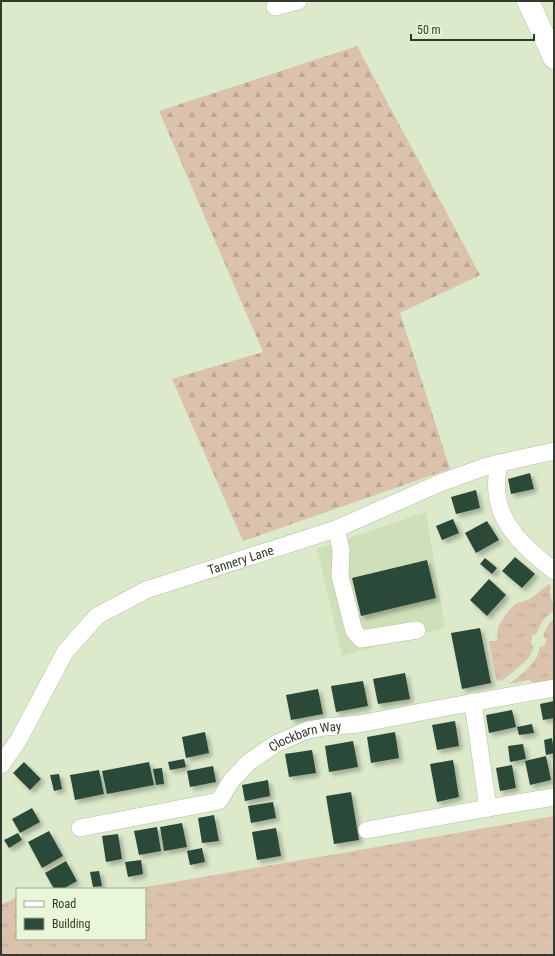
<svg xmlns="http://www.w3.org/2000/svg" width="555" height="956" viewBox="0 0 555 956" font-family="'Roboto Condensed',sans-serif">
  <defs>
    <pattern id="grass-tufts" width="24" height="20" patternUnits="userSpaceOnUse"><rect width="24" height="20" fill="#dbc2ad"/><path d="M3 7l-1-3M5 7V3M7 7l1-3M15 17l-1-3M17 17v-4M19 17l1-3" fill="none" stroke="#bca795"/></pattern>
    <pattern id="forest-firs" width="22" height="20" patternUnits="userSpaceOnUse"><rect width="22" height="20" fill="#dbc2ad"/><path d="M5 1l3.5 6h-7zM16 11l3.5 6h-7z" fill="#bca795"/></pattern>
    <filter id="shadow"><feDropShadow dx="3.5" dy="3.5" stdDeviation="2" flood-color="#0004"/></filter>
  </defs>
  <rect width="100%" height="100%" fill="#dceacb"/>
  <path fill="#cedfb9" d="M 426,512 L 445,628 L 342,656 L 317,549 Z"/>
  <path fill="url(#grass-tufts)" d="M 549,584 L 551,586 C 548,599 554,599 554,610 L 543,620 L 536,634 L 532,636 L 531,644 L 534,647 L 528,659 L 502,681 L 496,680 L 489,641 L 497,641 L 498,627 L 507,613 L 515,604 L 530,599 Z
    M 554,618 L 554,681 L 537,684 L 529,680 L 509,684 C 523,673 536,665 540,647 L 545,645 L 546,640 L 543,635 L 548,625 Z
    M 554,816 L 554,955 L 1,955 L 1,905 L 17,897 L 17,939 L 145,939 L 145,889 L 134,889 Z"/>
  <path fill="url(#forest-firs)" d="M 357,46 L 480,275 L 400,313 L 450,469 L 243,541 L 172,379 L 263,352 L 159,111 Z"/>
  <path fill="#2c4939" filter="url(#shadow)" d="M 530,473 L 534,489 L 511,494 L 508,479 Z
    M 476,490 L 480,508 L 456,514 L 451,497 Z
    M 453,519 L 459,533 L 442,540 L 436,526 Z
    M 487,521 L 499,540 L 476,553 L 465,533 Z
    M 515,557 L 535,574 L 522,588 L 502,571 Z
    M 485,558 L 497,568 L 492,574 L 480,564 Z
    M 427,560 L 436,598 L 361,616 L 352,578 Z
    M 489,579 L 506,595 L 487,616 L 470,600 Z
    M 480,628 L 491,683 L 462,689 L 451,633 Z
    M 405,673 L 410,699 L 378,704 L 373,679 Z
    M 363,681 L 368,706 L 336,712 L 331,686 Z
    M 318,689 L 323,714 L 291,720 L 286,695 Z
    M 554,701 L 554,718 L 543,720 L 540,704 Z
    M 512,710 L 516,727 L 489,733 L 486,715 Z
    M 455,721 L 459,746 L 437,750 L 432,725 Z
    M 532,724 L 534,733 L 519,735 L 517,727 Z
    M 205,732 L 209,753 L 186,758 L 182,737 Z
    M 395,732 L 399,758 L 371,763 L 367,737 Z
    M 552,738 L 554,753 L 546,755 L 544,740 Z
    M 353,741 L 358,767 L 329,772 L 325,746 Z
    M 523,744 L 526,759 L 510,762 L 508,746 Z
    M 312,750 L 316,773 L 289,777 L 285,754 Z
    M 546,756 L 551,780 L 530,785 L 525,761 Z
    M 184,759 L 186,767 L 170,770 L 168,762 Z
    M 453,760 L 459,797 L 437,802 L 430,764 Z
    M 24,762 L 41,779 L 30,790 L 13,773 Z
    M 149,762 L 154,785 L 107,794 L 102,771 Z
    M 512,765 L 516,788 L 500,791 L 496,768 Z
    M 213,766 L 216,782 L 190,787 L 187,771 Z
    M 162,768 L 164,784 L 156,785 L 153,769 Z
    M 99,770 L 104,794 L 75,800 L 70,775 Z
    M 59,774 L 62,789 L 54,791 L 50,775 Z
    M 268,780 L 270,796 L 245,801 L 242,785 Z
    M 351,792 L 359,840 L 334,844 L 326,796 Z
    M 273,802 L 276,818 L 251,823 L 248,806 Z
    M 32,808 L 40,822 L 20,833 L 12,819 Z
    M 214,815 L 219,841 L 202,843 L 198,818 Z
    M 182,823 L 187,847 L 164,851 L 160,827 Z
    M 157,827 L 161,851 L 139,855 L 134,831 Z
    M 276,828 L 281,856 L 257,860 L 252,832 Z
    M 49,831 L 63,856 L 42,868 L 28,842 Z
    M 18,833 L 22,840 L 9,848 L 4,840 Z
    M 118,834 L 122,859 L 106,862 L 102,836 Z
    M 202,848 L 205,862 L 190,865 L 187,851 Z
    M 141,860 L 143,874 L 128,877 L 125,862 Z
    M 66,861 L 77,881 L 63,889 L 54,889 L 45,873 Z
    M 99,871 L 102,886 L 93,887 L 90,872 Z"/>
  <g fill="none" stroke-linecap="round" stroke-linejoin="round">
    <g stroke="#b2c0a2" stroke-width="18">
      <g id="minor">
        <path d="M 275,7 L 298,1"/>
        <path d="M 499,464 C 490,503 506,530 535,555 C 541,561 548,565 554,571"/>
        <path d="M 336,529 L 341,549 L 340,576 L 354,631 L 361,639 L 417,630"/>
        <path d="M 473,702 L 488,808"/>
        <path id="s1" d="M 1,765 L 18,741 L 65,652 L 97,616 L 146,590 L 336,529 L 440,483 L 487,466 L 554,451"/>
        <path id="s2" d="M 80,828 L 219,801 L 231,781 L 249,762 L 277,743 L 308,730 L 325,727 L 359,724 L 442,708 L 554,688"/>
        <path d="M 367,830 L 488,808 L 554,797"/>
      </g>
    </g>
    <g stroke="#b2c0a2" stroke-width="23">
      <path id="major" d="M 528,1 L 554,58"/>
    </g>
    <use href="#minor" stroke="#fff" stroke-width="17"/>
    <use href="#major" stroke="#fff" stroke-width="22"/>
  </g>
  <g text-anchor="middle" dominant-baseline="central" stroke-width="4" stroke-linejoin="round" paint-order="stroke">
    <g font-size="13" fill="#33392d" stroke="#e9f7d8">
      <text stroke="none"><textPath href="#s1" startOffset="333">Tannery Lane</textPath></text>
      <text stroke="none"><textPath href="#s2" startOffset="254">Clockbarn Way</textPath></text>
    </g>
  </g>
  <rect width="555" height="956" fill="none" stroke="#33392d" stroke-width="4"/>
  <rect x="16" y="888" width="130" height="52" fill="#e9f7d8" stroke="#a0ab94"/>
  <rect x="24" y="901" width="20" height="6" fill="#ffffff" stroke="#a0ab94"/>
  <text x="52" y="908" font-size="12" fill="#33392d">Road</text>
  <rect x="24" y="918" width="20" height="12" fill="#2c4939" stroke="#a0ab94"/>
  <text x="52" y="928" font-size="12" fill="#33392d">Building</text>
  <path d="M411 34v6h123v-6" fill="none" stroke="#33392d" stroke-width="2"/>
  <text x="417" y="34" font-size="12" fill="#33392d" stroke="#e9f7d8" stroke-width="3" paint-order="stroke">50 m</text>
</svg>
